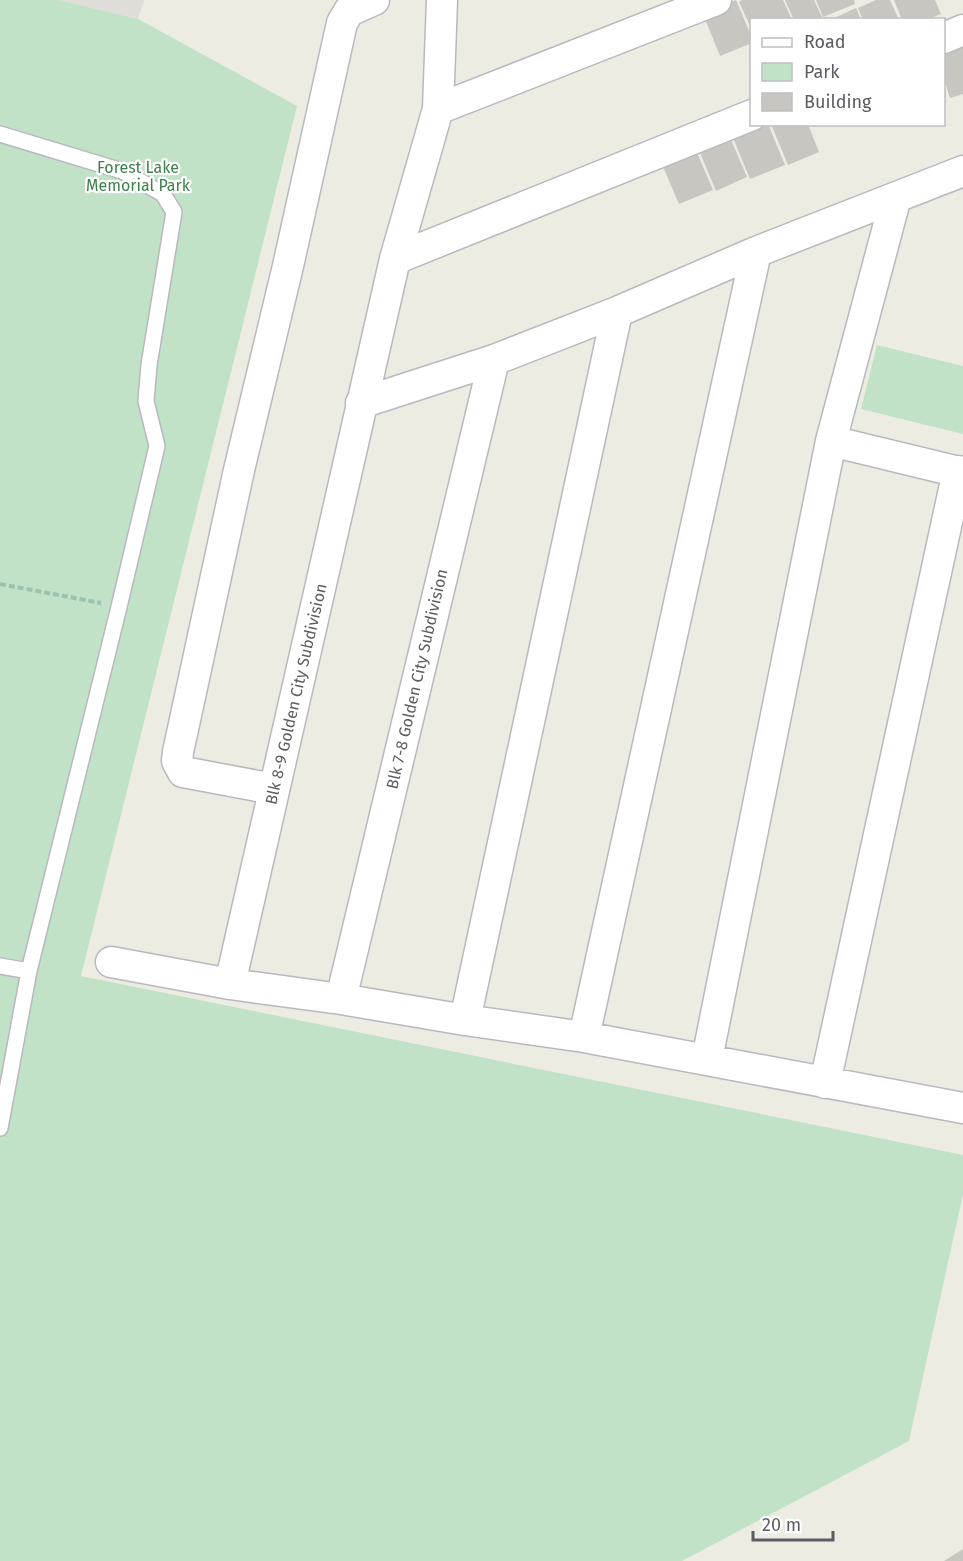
<svg xmlns="http://www.w3.org/2000/svg" width="963" height="1561" viewBox="0 0 963 1561" font-family="'Fira Sans',sans-serif">
  <rect width="100%" height="100%" fill="#ecece3"/>
  <path fill="#deddd7" d="M 58,0 L 144,0 L 138,19 Z"/>
  <path fill="#c1e2c7" d="M 0,0 L 58,0 L 138,19 L 297,106 L 81,976 L 963,1155 L 963,1194 L 909,1441 L 682,1561 L 0,1561 Z
    M 877,345 L 963,366 L 963,434 L 861,409 Z"/>
  <path fill="#c8c6c0" d="M 736,0 L 752,38 L 752,43 L 720,56 L 703,14 Z
    M 742,0 L 783,0 L 792,20 L 752,20 L 752,30 L 739,2 Z
    M 785,0 L 814,0 L 822,17 L 816,20 L 794,20 Z
    M 816,0 L 854,0 L 855,4 L 823,17 Z
    M 876,0 L 890,0 L 899,20 L 863,20 L 858,8 Z
    M 894,0 L 935,0 L 941,14 L 926,20 L 902,20 Z
    M 856,8 L 861,20 L 830,20 Z
    M 963,39 L 963,94 L 950,98 L 944,79 L 944,47 Z
    M 752,124 L 768,124 L 785,165 L 750,179 L 731,133 Z
    M 771,124 L 808,124 L 819,152 L 788,165 Z
    M 729,135 L 747,177 L 716,191 L 698,148 Z
    M 695,148 L 713,190 L 679,204 L 661,162 Z
    M 963,1549 L 963,1561 L 944,1561 Z"/>
  <g fill="none" stroke-linecap="round" stroke-linejoin="round">
    <g stroke="#b8b9be" stroke-width="18">
      <path id="lane" d="M 0,134 L 122,171 L 163,194 L 174,212 L 149,365 L 146,401 L 157,446 L 119,607 L 29,971 L 0,1128
        M 0,966 L 29,971"/>
    </g>
    <g stroke="#b8b9be" stroke-width="33">
      <path id="street" d="M 944,38 L 963,30
        M 438,109 L 716,0
        M 395,259 L 752,115
        M 361,403 L 494,360 L 617,312 L 756,252 L 963,171
        M 831,441 L 963,473
        M 274,789 L 183,772 L 177,761 L 178,752 L 239,470 L 288,266 L 342,23 L 349,11 L 374,0
        M 111,962 L 230,984 L 341,999 L 465,1020 L 584,1037 L 963,1108
        M 230,984 L 395,259 L 438,109 L 442,0
        M 341,999 L 494,360
        M 465,1020 L 617,312
        M 584,1037 L 756,252
        M 707,1059 L 831,441 L 896,197
        M 825,1083 L 958,471"/>
    </g>
    <path stroke="#9bc2ad" stroke-width="4" stroke-dasharray="6 3" stroke-linecap="butt" d="M 0,584 L 101,603"/>
    <use href="#lane" stroke="#fff" stroke-width="15"/>
    <use href="#street" stroke="#fff" stroke-width="30"/>
  </g>
  <g text-anchor="middle" dominant-baseline="central" stroke-width="4.5" stroke-linejoin="round" paint-order="stroke">
    <g font-size="16" fill="#3c814b" stroke="#fff">
      <text x="138" y="167">Forest Lake<tspan x="138" dy="18">Memorial Park</tspan></text>
    </g>
    <g font-size="16" fill="#5b5d62" stroke="#fff">
      <text transform="translate(417 679) rotate(-77)">Blk 7-8 Golden City Subdivision</text>
      <text transform="translate(296 694) rotate(-77)">Blk 8-9 Golden City Subdivision</text>
    </g>
  </g>
  <rect x="750" y="18" width="195" height="108" fill="#ffffff" stroke="#bdbec0" stroke-width="1.5"/>
  <rect x="762" y="38" width="30" height="9" fill="#ffffff" stroke="#bdbec0" stroke-width="1.5"/>
  <text x="804" y="48" font-size="18" fill="#5b5d62">Road</text>
  <rect x="762" y="63" width="30" height="18" fill="#c1e2c7" stroke="#bdbec0" stroke-width="1.5"/>
  <text x="804" y="78" font-size="18" fill="#5b5d62">Park</text>
  <rect x="762" y="93" width="30" height="18" fill="#c8c6c0" stroke="#bdbec0" stroke-width="1.5"/>
  <text x="804" y="108" font-size="18" fill="#5b5d62">Building</text>
  <path d="M753 1531v9h80v-9" fill="none" stroke="#5b5d62" stroke-width="3"/>
  <text x="762" y="1531" font-size="18" fill="#5b5d62" stroke="#ffffff" stroke-width="4.5" paint-order="stroke">20 m</text>
</svg>
